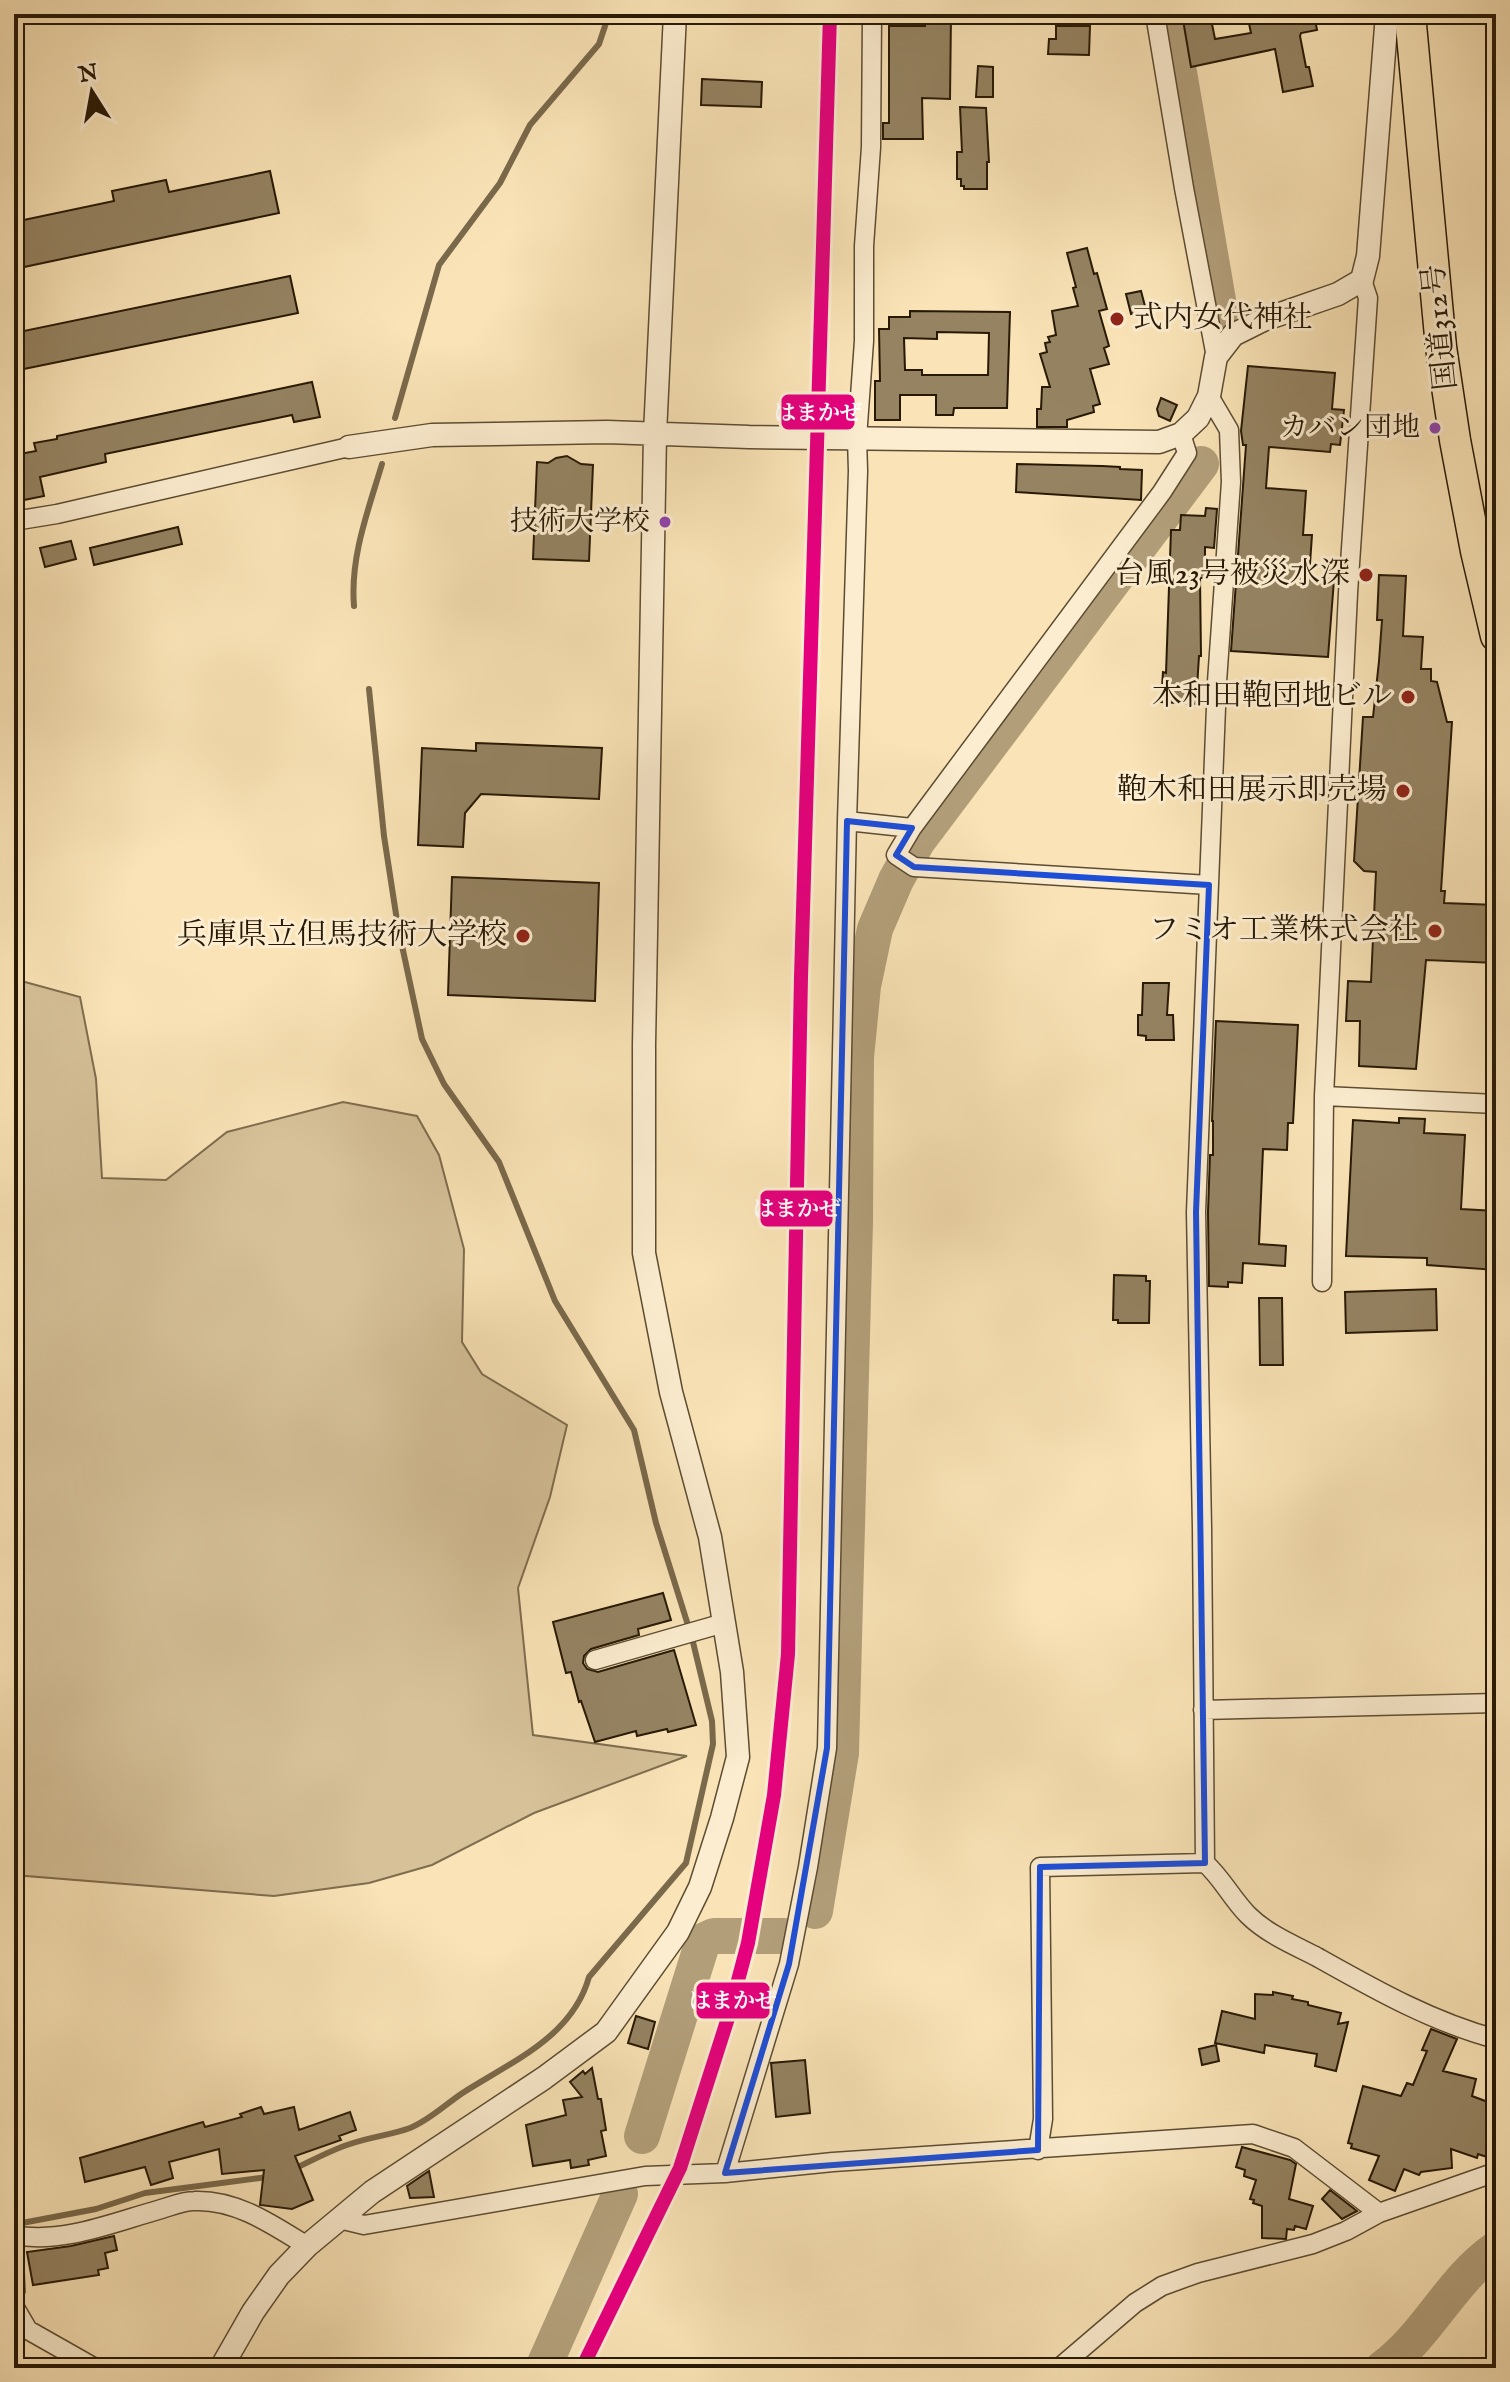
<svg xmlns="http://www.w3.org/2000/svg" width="1510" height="2382" viewBox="0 0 1510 2382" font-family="'IM FELL English','Noto Serif JP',serif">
  <rect width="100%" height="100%" fill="#fae4b7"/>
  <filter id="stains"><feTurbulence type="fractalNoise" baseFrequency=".0025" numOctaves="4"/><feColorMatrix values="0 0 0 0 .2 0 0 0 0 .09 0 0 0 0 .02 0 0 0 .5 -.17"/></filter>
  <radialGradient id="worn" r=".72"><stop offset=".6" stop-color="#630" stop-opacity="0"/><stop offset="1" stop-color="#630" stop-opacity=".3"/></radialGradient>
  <path fill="#d6c199" stroke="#7e6d4f" stroke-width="2" d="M 14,979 L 80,997 L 96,1079 L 102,1178 L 166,1180 L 227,1132 L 343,1102 L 417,1116 L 439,1155 L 464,1249 L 462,1342 L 482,1374 L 567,1425 L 550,1497 L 518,1588 L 533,1735 L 687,1756 L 534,1813 L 432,1865 L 369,1883 L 274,1896 L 14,1875 Z"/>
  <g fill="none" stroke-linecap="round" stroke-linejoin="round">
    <path stroke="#7a694b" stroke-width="6" d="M 395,418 L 439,265 L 500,183 L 530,125 L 599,44 L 609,14
      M 354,606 C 350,557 368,511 382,464
      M 294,2169 C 313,2160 331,2150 350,2144 C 370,2137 391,2135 410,2128 C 428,2121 445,2105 461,2094 C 510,2062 572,2038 589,1977 L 686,1863 L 713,1744 L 712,1721 L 692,1638 L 656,1523 L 634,1430 L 555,1301 L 499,1162 L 444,1084 L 422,1039 L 398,927 L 384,836 L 369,689
      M 19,2227 L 22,2223 L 96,2209 L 145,2193 L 268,2177
      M 14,2294 L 23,2292 L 21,2252"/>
    <path stroke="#b29f7a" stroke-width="36" d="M 1169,14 L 1220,312
      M 815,1911 L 841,1753 L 855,1222 L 856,1057 L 863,986 L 875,929 L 896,880 L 917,842 L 1201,464
      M 642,2136 L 703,1941 L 714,1936 L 784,1936
      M 543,2368 L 620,2194
      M 1383,2368 C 1428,2335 1451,2280 1496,2249"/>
  </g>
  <path fill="#958362" stroke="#271905" stroke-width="2" fill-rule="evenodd" d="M 925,14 L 951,14 L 950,99 L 922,98 L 923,139 L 883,139 L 883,123 L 889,123 L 889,26 L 925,26 Z
    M 1182,14 L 1210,14 L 1215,39 L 1251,33 L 1247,14 L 1314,14 L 1317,30 L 1301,33 L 1300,36 L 1306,67 L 1309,67 L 1313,86 L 1283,92 L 1275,49 L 1191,67 Z
    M 1056,26 L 1090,26 L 1089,55 L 1048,54 L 1049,39 L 1056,39 Z
    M 978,66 L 993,67 L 993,97 L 976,97 Z
    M 702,79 L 762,82 L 761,107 L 701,105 Z
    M 960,107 L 986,108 L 989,162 L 987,162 L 987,189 L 964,189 L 964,186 L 961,186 L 961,179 L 957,179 L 957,152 L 962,152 Z
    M 270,171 L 279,213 L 24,267 L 14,222 L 114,201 L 112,191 L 166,180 L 169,192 Z
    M 1087,248 L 1094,274 L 1097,273 L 1107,309 L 1099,311 L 1109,346 L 1104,348 L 1109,364 L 1090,369 L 1100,404 L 1093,406 L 1094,412 L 1067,420 L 1067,427 L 1037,427 L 1037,409 L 1041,409 L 1042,387 L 1050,387 L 1040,354 L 1047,352 L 1045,343 L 1050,342 L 1048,337 L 1056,335 L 1052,311 L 1078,306 L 1073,288 L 1076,287 L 1067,253 Z
    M 290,276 L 298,313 L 14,371 L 14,333 Z
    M 1141,291 L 1146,310 L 1131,314 L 1126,294 Z
    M 910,311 L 1010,312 L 1007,408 L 954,408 L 953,415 L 936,415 L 936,395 L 900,395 L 900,420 L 875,420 L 875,381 L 880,381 L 879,329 L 889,329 L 889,317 L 910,317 ZM 937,332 L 989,333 L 988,375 L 922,375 L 922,370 L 905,370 L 904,338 L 937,339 Z
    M 1248,366 L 1335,373 L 1332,409 L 1344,410 L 1340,445 L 1331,444 L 1330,452 L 1269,447 L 1266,488 L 1306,491 L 1303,535 L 1312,535 L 1309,578 L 1334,580 L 1328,657 L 1231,651 L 1246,445 L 1243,445 L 1241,431 Z
    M 312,382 L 320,417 L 294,422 L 292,415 L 105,454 L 106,462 L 40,477 L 44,496 L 14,502 L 14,455 L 36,451 L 34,443 L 57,439 L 57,436 Z
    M 1161,398 L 1177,405 L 1170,421 L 1159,416 L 1157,409 Z
    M 567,456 L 581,464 L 593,465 L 589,561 L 533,559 L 537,462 L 548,463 L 556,458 Z
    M 1017,464 L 1102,466 L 1120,467 L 1120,469 L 1142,470 L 1141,500 L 1016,492 Z
    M 1206,508 L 1217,509 L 1214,548 L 1205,547 L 1205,578 L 1200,578 L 1201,656 L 1199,656 L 1196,704 L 1161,702 L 1163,672 L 1166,673 L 1171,530 L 1180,530 L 1181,515 L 1205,516 Z
    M 178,527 L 182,544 L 94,565 L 90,548 Z
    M 71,541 L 76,559 L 45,567 L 40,548 Z
    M 1379,575 L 1406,576 L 1403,636 L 1423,637 L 1421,669 L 1431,669 L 1431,681 L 1437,682 L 1447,722 L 1452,722 L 1441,891 L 1445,891 L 1444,903 L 1496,905 L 1496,963 L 1426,960 L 1416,1069 L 1359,1066 L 1360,1021 L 1346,1021 L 1348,981 L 1371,982 L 1376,872 L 1364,871 L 1354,861 L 1363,717 L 1373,717 L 1379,661 L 1382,620 L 1377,620 Z
    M 476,743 L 602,748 L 599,799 L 481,794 L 465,813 L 463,847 L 418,845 L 422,748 L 476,751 Z
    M 452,877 L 599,883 L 595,1001 L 448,995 Z
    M 1143,983 L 1169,983 L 1167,1015 L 1173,1015 L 1174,1040 L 1146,1040 L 1146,1036 L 1138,1035 L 1138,1015 L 1142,1015 Z
    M 1216,1021 L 1298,1025 L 1293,1123 L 1288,1123 L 1287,1150 L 1263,1149 L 1259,1244 L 1286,1246 L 1285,1266 L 1243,1263 L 1242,1283 L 1228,1282 L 1228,1287 L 1209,1286 L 1208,1212 L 1210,1155 L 1213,1155 L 1213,1121 L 1212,1121 Z
    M 1399,1118 L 1425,1119 L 1424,1133 L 1465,1135 L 1461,1209 L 1496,1211 L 1496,1270 L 1427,1265 L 1427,1258 L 1346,1256 L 1353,1120 L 1399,1123 Z
    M 1114,1275 L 1146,1276 L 1146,1281 L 1150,1281 L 1149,1323 L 1118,1323 L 1118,1320 L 1113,1320 Z
    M 1436,1289 L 1437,1330 L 1346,1333 L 1345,1292 Z
    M 1259,1298 L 1282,1298 L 1283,1365 L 1260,1365 Z
    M 663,1593 L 671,1620 L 638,1629 L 639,1635 L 591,1649 L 584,1656 L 583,1663 L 587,1669 L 598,1672 L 674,1650 L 696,1725 L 668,1732 L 667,1729 L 637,1736 L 636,1731 L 595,1742 L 581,1701 L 579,1702 L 571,1672 L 566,1673 L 553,1622 Z
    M 1273,1992 L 1293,1996 L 1292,1999 L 1308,2002 L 1308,2005 L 1341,2013 L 1338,2024 L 1348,2022 L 1336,2071 L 1315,2066 L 1317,2054 L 1265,2045 L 1264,2053 L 1215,2043 L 1222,2011 L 1255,2019 L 1255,1994 L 1273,1995 Z
    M 636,2016 L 655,2022 L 648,2049 L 628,2043 Z
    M 1431,2029 L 1457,2039 L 1443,2071 L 1476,2079 L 1472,2096 L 1496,2105 L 1496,2148 L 1491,2147 L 1487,2157 L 1478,2154 L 1477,2158 L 1451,2149 L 1452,2168 L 1421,2172 L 1419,2175 L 1404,2169 L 1395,2191 L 1369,2180 L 1379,2156 L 1351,2148 L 1352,2144 L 1348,2143 L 1363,2086 L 1401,2096 L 1407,2083 L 1413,2085 L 1427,2051 L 1422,2050 Z
    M 1216,2045 L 1219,2061 L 1202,2065 L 1199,2049 Z
    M 805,2060 L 810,2113 L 776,2117 L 771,2063 Z
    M 592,2068 L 598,2099 L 601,2099 L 606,2130 L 601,2131 L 606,2156 L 588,2160 L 589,2165 L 571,2168 L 570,2160 L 533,2166 L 526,2125 L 566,2115 L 563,2100 L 582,2097 L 570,2082 L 583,2071 L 585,2074 Z
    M 261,2107 L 264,2114 L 294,2107 L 299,2130 L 350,2112 L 356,2130 L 339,2136 L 341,2140 L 295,2156 L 313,2200 L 292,2209 L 260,2205 L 264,2170 L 222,2174 L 219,2149 L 169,2162 L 173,2178 L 151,2185 L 145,2167 L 85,2182 L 80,2158 L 203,2122 L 205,2127 L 242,2117 L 240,2114 Z
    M 1242,2147 L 1290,2160 L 1296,2164 L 1289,2199 L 1313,2206 L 1306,2229 L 1295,2226 L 1294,2230 L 1287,2229 L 1286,2239 L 1262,2238 L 1262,2206 L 1253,2203 L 1254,2200 L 1250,2199 L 1256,2180 L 1244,2176 L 1245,2170 L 1236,2167 Z
    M 429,2171 L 434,2197 L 410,2198 L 407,2186 Z
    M 1330,2190 L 1357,2211 L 1342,2219 L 1322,2199 Z
    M 114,2236 L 117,2250 L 105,2253 L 108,2268 L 98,2270 L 99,2275 L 33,2285 L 27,2252 L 71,2246 Z"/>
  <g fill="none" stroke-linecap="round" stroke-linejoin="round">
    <g stroke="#5c4c32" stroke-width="21">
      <path id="minor" d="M 1155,14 L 1184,188 L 1216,357
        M 14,521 L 57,514 L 349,447
        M 847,821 L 912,828 L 1162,492 L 1187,453 L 1181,434
        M 912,828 L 896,855 L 914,867 L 1209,885
        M 1324,1096 L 1496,1104
        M 1322,1282 L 1324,1096 L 1348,593 L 1368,298 L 1362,280
        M 595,1660 L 724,1623
        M 1203,1710 L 1496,1703
        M 1205,1863 C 1222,1878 1232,1899 1248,1915 C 1267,1934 1294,1945 1317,1957 C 1374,1989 1432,2022 1496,2039
        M 1038,2150 L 1043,2119 L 1040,1867 L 1205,1863 L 1202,1528 L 1196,1212 L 1217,682 L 1231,482 L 1229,430 L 1209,396
        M 725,2173 L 789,1964 L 808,1867 L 827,1748 L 847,821 L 858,471 L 857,438 L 864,341 L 864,246 L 871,147 L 872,14
        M 339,2219 L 364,2225 L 645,2176 L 725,2173 L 833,2162 L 1253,2134 L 1294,2148 L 1379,2213
        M 14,2235 C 62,2244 112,2223 158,2210 C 169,2207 183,2201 194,2201 C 236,2199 273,2225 307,2246
        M 14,2306 L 28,2330 L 95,2368
        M 1059,2368 L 1135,2303 L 1162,2286 L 1198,2273 L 1313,2244 L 1346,2231 L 1379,2213 L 1496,2172"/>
    </g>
    <g stroke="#5c4c32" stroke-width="25">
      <path id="tertiary" d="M 349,447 L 432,435 L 607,432 L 749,437 L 1159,442 L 1181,434 L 1198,418 L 1209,396 L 1216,357 L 1233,335 L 1263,320 L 1338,294 L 1362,280 L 1368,256 L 1387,14
        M 221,2368 L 253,2312 L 279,2275 L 307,2246 L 372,2192 L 544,2078 L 606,2032 L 678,1932 L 700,1887 L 722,1818 L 738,1757 L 732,1672 L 710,1537 L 671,1392 L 644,1253 L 644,1045 L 655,434 L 675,14"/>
    </g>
    <g stroke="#271905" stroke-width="33">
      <path id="trunk" d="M 1410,14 L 1441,347 L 1455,440 L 1476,551 L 1496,636"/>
    </g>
    <use href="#minor" stroke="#fcedd0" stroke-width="18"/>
    <use href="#tertiary" stroke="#fcedd0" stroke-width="22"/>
    <use href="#trunk" stroke="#fae4b7" stroke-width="30"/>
    <g stroke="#fcedd0" stroke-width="20">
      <path id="rail-1" d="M 582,2368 L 680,2168 L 728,2018 L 748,1943 L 774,1795 L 788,1654 L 801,977 L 830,14"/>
    </g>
    <use href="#rail-1" stroke="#e5007d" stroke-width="14"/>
  </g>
  <path fill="none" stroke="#1d4ed8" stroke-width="6" stroke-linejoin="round" d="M 847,821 L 912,828 L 896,855 L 914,867 L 1209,885 L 1196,1212 L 1205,1863 L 1040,1867 L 1038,2150 L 725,2173 L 789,1964 L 827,1748 Z"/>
  <g fill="#8f2418" stroke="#fcedd0" stroke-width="3">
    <circle cx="1117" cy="319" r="8"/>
    <circle cx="1366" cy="575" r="8"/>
    <circle cx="1408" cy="697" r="8"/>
    <circle cx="1403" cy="791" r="8"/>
    <circle cx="1435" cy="931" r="8"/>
    <circle cx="523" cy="936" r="8"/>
  </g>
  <g fill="#8e44ad" stroke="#fcedd0" stroke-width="3">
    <circle cx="1435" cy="428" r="7"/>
    <circle cx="665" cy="522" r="7"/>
  </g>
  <g text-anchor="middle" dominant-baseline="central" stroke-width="6" stroke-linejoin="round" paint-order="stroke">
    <g font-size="28" fill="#271905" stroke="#fcedd0" text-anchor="end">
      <text x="1420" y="428">カバン団地</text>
      <text x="650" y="522">技術大学校</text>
    </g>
    <g font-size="30" fill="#271905" stroke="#fcedd0" text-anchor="end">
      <text x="1133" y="319" text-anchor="start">式内女代神社</text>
      <text x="1350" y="575">台風23号被災水深</text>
      <text x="1392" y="697">木和田鞄団地ビル</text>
      <text x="1387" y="791">鞄木和田展示即売場</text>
      <text x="1419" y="931">フミオ工業株式会社</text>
      <text x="507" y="936">兵庫県立但馬技術大学校</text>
    </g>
    <g font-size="30" fill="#271905" stroke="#fcedd0">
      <text transform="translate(1441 327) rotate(-96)">国道312号</text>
    </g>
  </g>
  <g stroke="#fcedd0" stroke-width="3">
    <rect x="780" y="393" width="76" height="38" rx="8" fill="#e5007d"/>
    <rect x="759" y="1189" width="75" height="39" rx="8" fill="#e5007d"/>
    <rect x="695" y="1981" width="76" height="39" rx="8" fill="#e5007d"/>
  </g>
  <g font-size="22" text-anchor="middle" font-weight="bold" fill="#fff">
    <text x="818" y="420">はまかぜ</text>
    <text x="797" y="1216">はまかぜ</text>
    <text x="733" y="2008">はまかぜ</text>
  </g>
  <rect width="1510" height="2382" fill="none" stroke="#fae4b7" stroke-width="48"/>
  <rect x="16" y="16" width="1478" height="2350" fill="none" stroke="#271905" stroke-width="4"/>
  <rect x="24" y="24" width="1462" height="2334" fill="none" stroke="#271905" stroke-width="2"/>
  <g transform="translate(92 92) rotate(349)" stroke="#fcedd0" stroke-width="6" paint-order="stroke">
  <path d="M0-6L14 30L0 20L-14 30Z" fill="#271905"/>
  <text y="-12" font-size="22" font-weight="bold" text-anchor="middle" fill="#271905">N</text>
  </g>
  <rect width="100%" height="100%" filter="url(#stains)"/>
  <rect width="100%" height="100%" fill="url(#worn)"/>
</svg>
